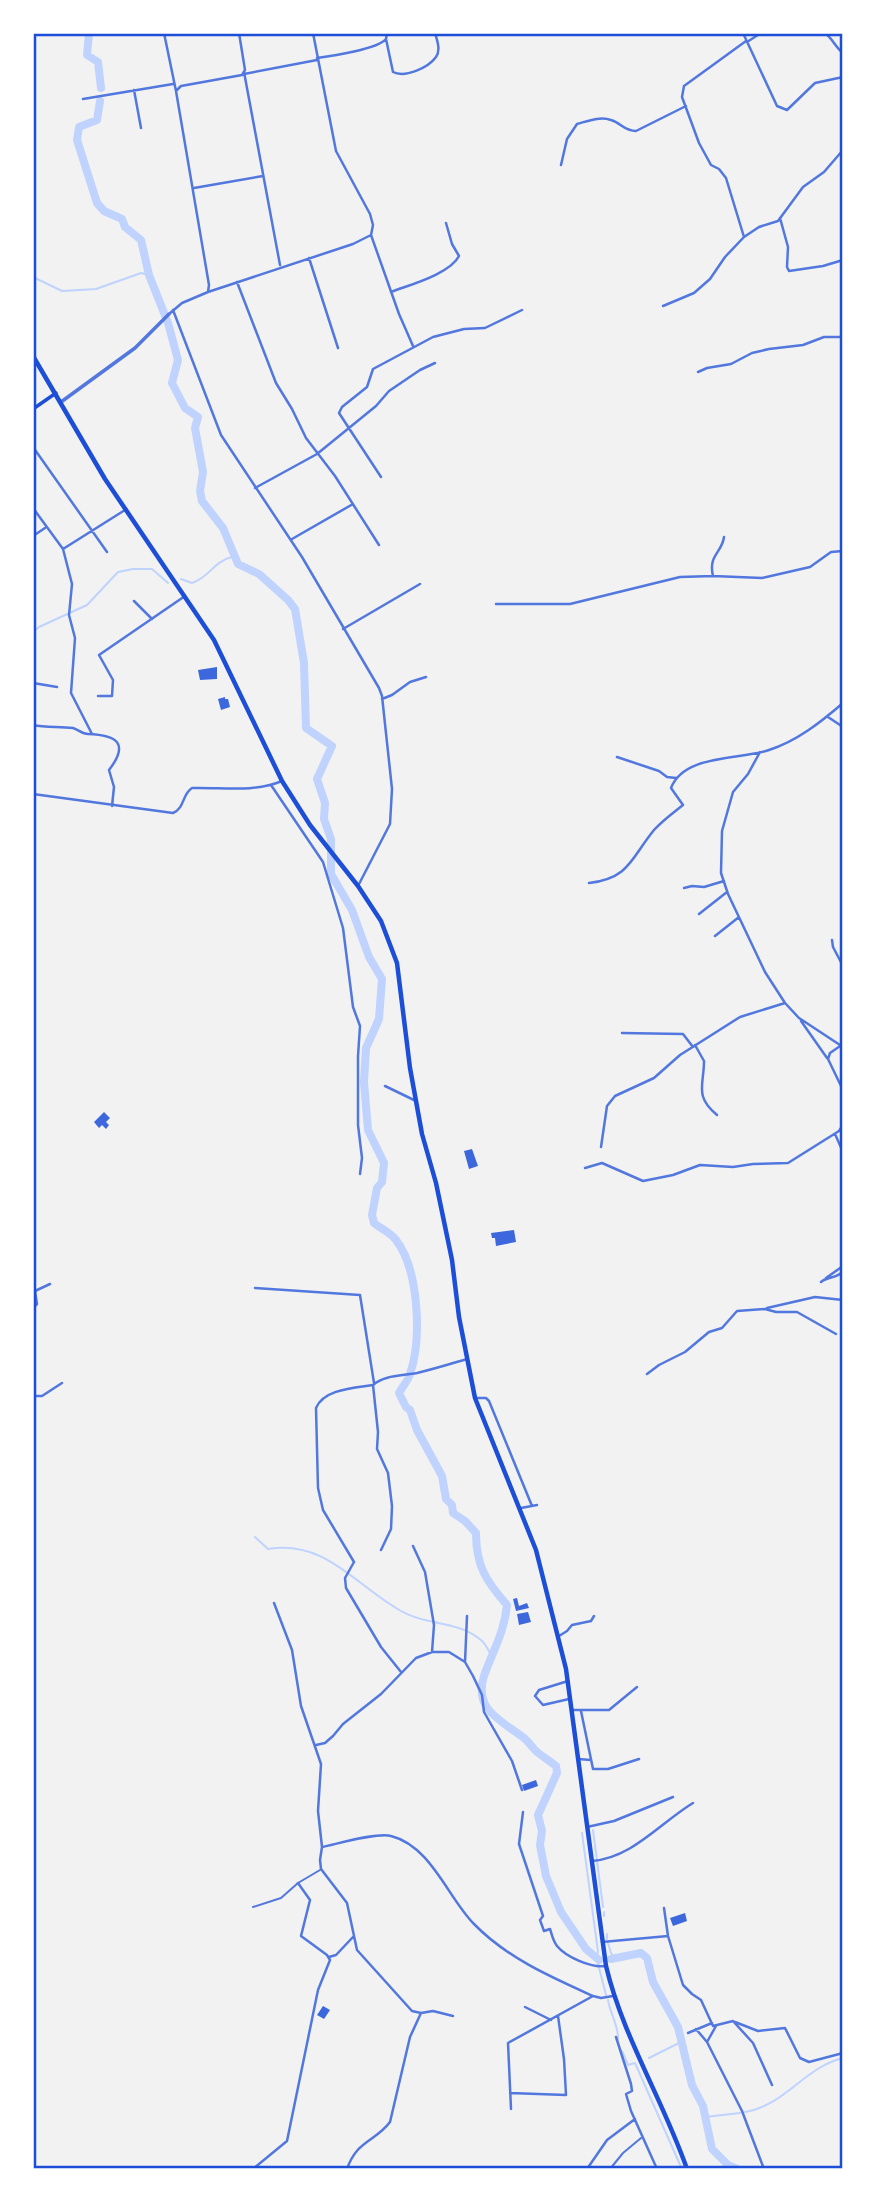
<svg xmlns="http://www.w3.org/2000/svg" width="876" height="2202" viewBox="0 0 876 2202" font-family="Roboto,sans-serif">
  <rect width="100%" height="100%" fill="#f2f2f2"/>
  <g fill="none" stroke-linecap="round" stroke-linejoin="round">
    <path stroke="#bfd3fe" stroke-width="2" d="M 33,277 L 62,291 L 96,289 L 141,273 L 149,275
      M 181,579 L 192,583 C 212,576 211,562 235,556
      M 33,632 L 39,627 L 87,605 L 118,572 L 133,569 L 152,569 L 168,583
      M 255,1537 L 268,1549 C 325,1539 356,1586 401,1611 C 427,1626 457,1620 481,1640 C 486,1644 489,1652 493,1658
      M 593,1830 L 603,1907
      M 582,1833 L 598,1952 L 596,1958
      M 604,1912 L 604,1916
      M 607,1934 L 607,1939
      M 608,1943 L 611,1953 L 615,1958
      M 597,1960 L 606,1995
      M 608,2000 C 610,2013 619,2027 618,2039
      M 622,2051 L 628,2065 L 635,2063
      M 649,2058 L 681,2042
      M 635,2063 L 681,2167
      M 745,2112 C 784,2106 805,2067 843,2058
      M 705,2117 L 740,2113"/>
    <path stroke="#bfd3fe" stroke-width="8" d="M 89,33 L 87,55 L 98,62 L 101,88
      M 100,101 L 97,120 L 79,127 L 77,140 L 97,203 L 104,211 L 122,219 L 125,227 L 141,240 L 149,275 L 168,323 L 178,360 L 172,383 L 185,408 L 198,417 L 195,428 L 203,472 L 200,491 L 202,501 L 223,528 L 238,564 L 259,574 L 288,600 L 295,609 L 304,663 L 306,728 L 332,746 L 317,779 L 325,803 L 324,819 L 331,839 L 331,874 L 352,910 L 369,957 L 382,979 L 379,1019 L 366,1048 L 364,1082 L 368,1130 L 384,1163 L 382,1182 L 377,1188 L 372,1215 L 374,1223 C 380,1228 391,1233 396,1240 C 419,1270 422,1339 410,1374 C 408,1381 402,1387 399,1393 L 406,1407 L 410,1410 L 417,1430 L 442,1476 L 446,1499 L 452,1505 L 453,1513 L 465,1521 L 476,1533 C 476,1566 486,1581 507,1605 C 504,1634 493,1650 484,1676 C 473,1710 502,1721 524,1738 C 528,1741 531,1746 535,1750 C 541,1756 549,1760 556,1766 L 557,1773 L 538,1815 L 542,1831 L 540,1845 L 546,1876 L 561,1912 L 586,1949 L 599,1960
      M 611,1959 L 641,1953 L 647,1958 L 653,1982 L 678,2027 L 692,2085 L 703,2106 L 712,2149 L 728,2165 L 737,2169"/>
  </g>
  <path fill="#3d67dc" d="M 217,667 L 217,679 L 200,680 L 198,670 Z
    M 225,697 L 225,699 L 228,699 L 230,707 L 221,710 L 218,699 Z
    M 104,1112 L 110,1118 L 106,1122 L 109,1125 L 106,1129 L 102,1125 L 99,1128 L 94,1122 Z
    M 472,1149 L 478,1166 L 469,1169 L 464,1151 Z
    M 514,1230 L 516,1242 L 496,1246 L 495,1238 L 492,1238 L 491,1233 Z
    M 517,1598 L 519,1606 L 527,1603 L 529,1608 L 516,1611 L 513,1599 Z
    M 528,1612 L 531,1622 L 519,1625 L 517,1614 Z
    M 536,1780 L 538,1786 L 524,1791 L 522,1785 Z
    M 685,1913 L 687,1921 L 673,1926 L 670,1918 Z
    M 323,2006 L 330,2010 L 324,2019 L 317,2015 Z"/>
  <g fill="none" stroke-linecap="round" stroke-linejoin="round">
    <path stroke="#5277de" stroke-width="2" d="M 253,1907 L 281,1898 L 298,1883 L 320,1870
      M 610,2169 L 623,2153 L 641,2138"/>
    <path stroke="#5277de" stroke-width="2.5" d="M 164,33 L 176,91
      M 743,33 L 777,106 L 787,110 L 815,83 L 843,77
      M 825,33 C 833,39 835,47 843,53
      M 386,39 L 393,72 C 405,78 428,68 436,57 C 441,50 437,40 435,33
      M 747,42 L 761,33
      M 317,58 C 332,56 378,49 386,39 L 387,33
      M 244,72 L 280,265
      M 244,74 L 317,60
      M 134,90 L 141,128
      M 83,99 L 173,84
      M 561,165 L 567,139 L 577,124 C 588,121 600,116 611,120 C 621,123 624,131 636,131 L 686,106
      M 194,188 L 263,176
      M 780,218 L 788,247 L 787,267 L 789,271 L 823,266 L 843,260
      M 371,235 L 399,314 L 413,346
      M 744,237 L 726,178 L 719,169 L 711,165 L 699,143 L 682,97 L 684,86 L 746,41
      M 309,258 L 338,348
      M 237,282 L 276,383 L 292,409 L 306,438 L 335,476 L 379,545
      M 208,292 L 353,244 L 371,235 L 373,225 L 370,214 L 336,151 L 313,33
      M 391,292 C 409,285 450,274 459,256 L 452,244 L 446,223
      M 663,306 L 694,293 L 710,279 L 725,257 L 744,237 L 759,227 L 778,221 L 803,187 L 824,172 L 843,150
      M 173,310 L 221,435 L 302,557 L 379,688 L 382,696 L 392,789 L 390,824 L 358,886
      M 169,314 L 182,303 L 208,292 L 209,285 L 176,91 L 181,86 L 242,75 L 245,70 L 239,33
      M 698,372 L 707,368 L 731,364 L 752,353 L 769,349 L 803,345 L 824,337 L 843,337
      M 33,447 L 107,552
      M 381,477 L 339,413 L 342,407 L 367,387 L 373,369 L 433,337 L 464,329 L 485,328 L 522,310
      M 255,488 L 317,454 L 376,406 L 389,391 L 420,370 L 435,363
      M 33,508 L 63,549 L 72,584 L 69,615 L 75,638 L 71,693 L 92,734
      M 33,536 L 45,528
      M 292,539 L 353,504
      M 63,549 L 125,510
      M 713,576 C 708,555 722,553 724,537
      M 134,601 L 152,619
      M 496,604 L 570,604 L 680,577 L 713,576 L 762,578 L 810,567 L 831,552 L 843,551
      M 343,629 L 420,584
      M 33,683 L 57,687
      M 98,696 L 112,696 L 113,680 L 99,655 L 185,596
      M 382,699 L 392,695 L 410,682 L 426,677
      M 828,717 L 843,727
      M 33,725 C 46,728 60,726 73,728 C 79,730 82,734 88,734 C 118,735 129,744 109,770 L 114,787 L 112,806
      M 760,752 L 748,774 L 733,792 L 722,831 L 721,873 L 728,894 L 765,972 L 785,1003 L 799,1018 L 840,1045
      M 617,757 L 659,771 L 667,777 L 676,778
      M 271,785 L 323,862 L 343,928 L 353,1007 L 360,1026 L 358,1056 L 358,1125 L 362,1158 L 360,1174
      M 33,794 L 173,813 C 185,808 182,794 192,788 C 222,787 253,793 282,781
      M 589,883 C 630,878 631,858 654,830 C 663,820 673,813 683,805 L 671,788 C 684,754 740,760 769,750 C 797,741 821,722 843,703
      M 684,888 L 692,886 L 704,887 L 724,881
      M 699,914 L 727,892
      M 715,936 L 739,917
      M 832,940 L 833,947 L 843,966
      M 801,1021 L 827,1058
      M 622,1033 L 683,1034 L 693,1047
      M 843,1044 L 830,1053 L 828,1059 L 843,1090
      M 695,1045 L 704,1061 C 704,1085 694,1096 717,1115
      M 385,1086 L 416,1101
      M 835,1134 L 843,1152
      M 601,1147 L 607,1106 L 615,1096 L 654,1078 L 680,1055 L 740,1017 L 785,1003
      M 585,1168 L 602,1163 L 643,1181 L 673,1175 L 700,1165 L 733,1167 L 753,1164 L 788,1163 L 839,1131 L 843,1125
      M 826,1278 L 843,1266
      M 821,1282 C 828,1276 837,1279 843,1271
      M 255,1288 L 360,1295 L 374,1383
      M 33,1308 L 37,1304 L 35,1291 L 50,1284
      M 767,1308 L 815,1297 L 843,1300
      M 647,1374 L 659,1365 L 685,1352 L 709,1332 L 722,1328 L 737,1311 L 765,1309 L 776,1312 L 797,1312 L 836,1334
      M 373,1385 C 354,1388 324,1389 316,1408 L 318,1488 L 323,1510 L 354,1562 L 345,1578 L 346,1588 L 381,1647 L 401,1672
      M 33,1396 L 42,1396 L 62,1383
      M 475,1398 L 486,1398 L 489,1401 L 532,1506
      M 521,1508 L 537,1505
      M 413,1546 L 425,1572 L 434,1625 L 432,1652
      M 381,1550 L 391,1529 L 392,1506 L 388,1473 L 377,1449 L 378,1432 L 373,1385 C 384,1375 402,1376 417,1373 C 434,1369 450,1364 467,1359
      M 274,1603 L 292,1650 L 301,1706 L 321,1764 L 318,1811 L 322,1847 L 320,1860 L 321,1869 L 347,1903 L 357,1950 L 412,2011 L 421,2013
      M 559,1636 L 567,1631 L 572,1625 L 591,1621 L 594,1616
      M 465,1662 L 467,1616
      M 568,1681 L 539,1690 L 535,1696 L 543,1705 L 569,1699
      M 573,1710 L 609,1710 L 637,1687
      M 581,1711 L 593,1769 L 608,1769 L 639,1759
      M 316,1745 L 325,1743 L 333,1736 L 343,1724 L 381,1694 L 416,1658 L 432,1652 L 449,1652 L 465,1662 L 473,1676 L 482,1695 L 484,1712 L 512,1761 L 522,1790
      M 578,1759 L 591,1760
      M 523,1812 L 519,1844 L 543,1916 L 540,1920 L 544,1931 L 550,1929 C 552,1935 553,1941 557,1946 C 566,1957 591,1968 605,1966
      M 587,1827 L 614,1821 L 673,1797
      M 322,1847 C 337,1844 378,1832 391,1836 C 431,1846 448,1898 474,1924 C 507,1958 551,1977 593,1996 L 601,1998 L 613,1996
      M 592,1861 C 632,1858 660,1823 693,1803
      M 664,1908 L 668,1936 L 683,1985 L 692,1994 L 701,2000 L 713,2026 L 733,2021 L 753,2043 L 772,2085
      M 602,1942 L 668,1936
      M 329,1957 L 336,1955 L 353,1937
      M 525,2007 L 551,2020
      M 735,2022 L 758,2031 L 785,2028 L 800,2058 L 809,2062 L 843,2053
      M 716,2026 L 707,2042 L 742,2111 L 764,2169
      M 696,2029 L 707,2042
      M 688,2033 L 712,2023
      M 616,2037 L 631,2084 L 632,2091 L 626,2094 L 631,2111 L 657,2169
      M 510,2093 L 566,2095 L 564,2059 L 558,2016
      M 511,2109 L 508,2043 L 593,1996
      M 253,2169 L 287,2141 L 318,1990 L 330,1960 L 327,1955 L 301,1936 L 310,1900 L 298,1883
      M 347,2169 C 357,2140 375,2142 390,2122 L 410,2037 L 421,2013 L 433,2011 L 453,2016
      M 587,2169 L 607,2140 L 635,2119"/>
    <path stroke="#5277de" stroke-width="3.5" d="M 61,402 L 135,348 L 169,314"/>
    <path stroke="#1d4ed8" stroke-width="3.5" d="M 33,409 L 56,393"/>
    <path stroke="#1d4ed8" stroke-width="4.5" d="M 33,356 L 105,479 L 214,640 L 282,781 L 310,825 L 358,886 L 381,921 L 397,963 L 410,1068 L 422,1134 L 436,1183 L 452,1260 L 459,1317 L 475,1398 L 536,1550 L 566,1669 L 606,1966 C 623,2037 663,2100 687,2169"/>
  </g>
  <rect width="876" height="2202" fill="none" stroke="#ffffff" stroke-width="70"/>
  <rect x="35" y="35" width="806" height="2132" fill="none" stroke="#1d4ed8" stroke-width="2.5"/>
</svg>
